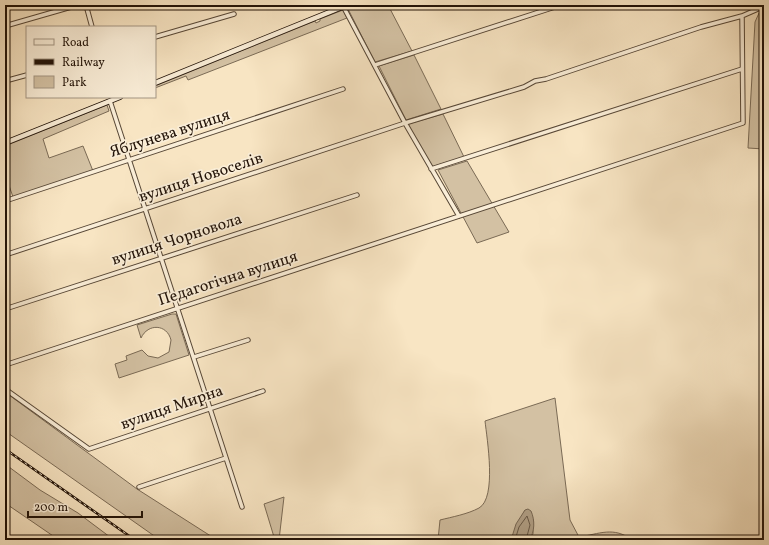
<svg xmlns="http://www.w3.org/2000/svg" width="769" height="545" viewBox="0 0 769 545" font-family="Vollkorn,serif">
  <rect width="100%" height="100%" fill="#f8e5c3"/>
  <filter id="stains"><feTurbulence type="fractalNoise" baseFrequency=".005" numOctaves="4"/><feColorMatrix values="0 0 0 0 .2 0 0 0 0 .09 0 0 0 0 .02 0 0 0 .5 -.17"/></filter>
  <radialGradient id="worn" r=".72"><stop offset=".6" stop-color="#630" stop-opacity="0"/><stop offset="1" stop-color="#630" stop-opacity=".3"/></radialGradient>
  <path fill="#d3c1a3" stroke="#7a6a55" d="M 358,5 L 388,5 L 412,51 L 375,62 L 348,9 Z
    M 343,10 L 347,18 L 188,80 L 186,76 L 155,88 L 155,86 L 315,21 L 316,23 L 320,21 L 320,19 Z
    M 764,12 L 764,149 L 748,148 L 755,22 L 759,13 Z
    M 414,55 L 441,109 L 406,120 L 379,66 Z
    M 107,105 L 109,111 L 43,139 L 49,158 L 83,146 L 93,171 L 13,197 L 5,174 L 5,146 Z
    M 443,114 L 464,157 L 431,167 L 408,124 Z
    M 467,161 L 509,232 L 477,243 L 438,170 Z
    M 172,314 L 176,314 L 189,355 L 119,378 L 115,364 L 127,360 L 126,356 L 142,350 L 148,356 L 158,358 L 169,352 L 171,340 C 167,324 148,323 141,338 L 137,325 Z
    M 5,392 L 137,489 L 217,540 L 160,540 L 5,431 Z
    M 555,398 L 570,520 L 579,537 C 599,534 614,526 632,540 L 529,540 L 533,534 L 533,519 L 525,510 L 511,540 L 438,540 L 440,520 C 452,517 468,514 479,508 C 497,498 487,439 485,421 Z
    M 5,464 L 40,490 L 78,513 L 114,540 L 59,540 L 5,503 Z
    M 284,497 L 279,540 L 265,540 L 274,537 L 264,504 Z"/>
  <path fill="#af9d83" stroke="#766551" d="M 528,509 L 531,511 C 535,520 535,532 529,540 L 511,540 L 516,524 L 525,510 Z"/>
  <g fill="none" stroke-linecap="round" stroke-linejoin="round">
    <path stroke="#685845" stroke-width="1" d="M 515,540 L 519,527 L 527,516 L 530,525 L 526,540"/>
    <g stroke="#574736" stroke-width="5.5">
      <path id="street" d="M 86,5 L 92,27
        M 343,6 L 405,123 L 459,216
        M 5,26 L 78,5
        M 155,37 L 234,14
        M 375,65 L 561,5
        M 5,81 L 27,75
        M 110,101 L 242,507
        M 5,135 L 9,141
        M 431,169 L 742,69
        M 5,201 L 343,89
        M 5,255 L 405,123 L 524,87 L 535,81 L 546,79 L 701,27 L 742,16
        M 5,309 L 357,195
        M 194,357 L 248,340
        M 5,365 L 743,123 L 742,16 L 758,9 L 757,5
        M 5,389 L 89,449 L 263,391
        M 139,487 L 226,458"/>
    </g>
    <g stroke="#211207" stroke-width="6">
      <path id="secondary" d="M 155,83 L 347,5
        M 5,143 L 120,97"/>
    </g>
    <use href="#street" stroke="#faeed8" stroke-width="3.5"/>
    <use href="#secondary" stroke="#faeed8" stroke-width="4.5"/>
    <g stroke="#211207" stroke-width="2.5">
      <path id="rail" d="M 5,449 L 135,540"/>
    </g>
    <use href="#rail" stroke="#faeed8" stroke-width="1" stroke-dasharray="3" stroke-linecap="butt"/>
  </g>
  <g text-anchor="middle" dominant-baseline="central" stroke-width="3.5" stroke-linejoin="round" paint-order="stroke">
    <g font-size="16" fill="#211207" stroke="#faeed8">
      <text transform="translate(170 134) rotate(-18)">Яблунева вулиця</text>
      <text transform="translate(201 178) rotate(-18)">вулиця Новоселів</text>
      <text transform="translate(177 240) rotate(-18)">вулиця Чорновола</text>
      <text transform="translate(228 279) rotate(-18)">Педагогічна вулиця</text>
      <text transform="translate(172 408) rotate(-19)">вулиця Мирна</text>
    </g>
  </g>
  <rect width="769" height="545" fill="none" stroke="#f8e5c3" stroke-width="20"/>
  <rect x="6" y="6" width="757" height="533" fill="none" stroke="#211207" stroke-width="2"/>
  <rect x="10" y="10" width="749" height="525" fill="none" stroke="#211207"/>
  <rect x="26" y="26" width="130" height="72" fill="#faeed8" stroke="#a39684"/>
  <rect x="34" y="39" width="20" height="6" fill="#faeed8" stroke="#a39684"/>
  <text x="62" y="46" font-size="12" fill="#211207">Road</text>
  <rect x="34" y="59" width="20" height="6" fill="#211207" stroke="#a39684"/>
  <text x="62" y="66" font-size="12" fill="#211207">Railway</text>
  <rect x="34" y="76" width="20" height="12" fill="#d3c1a3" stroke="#a39684"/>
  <text x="62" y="86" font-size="12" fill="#211207">Park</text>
  <path d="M28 511v6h114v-6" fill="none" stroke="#211207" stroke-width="2"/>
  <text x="34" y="511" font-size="12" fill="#211207" stroke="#faeed8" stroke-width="3" paint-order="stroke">200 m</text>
  <rect width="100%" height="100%" filter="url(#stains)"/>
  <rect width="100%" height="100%" fill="url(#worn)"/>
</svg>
